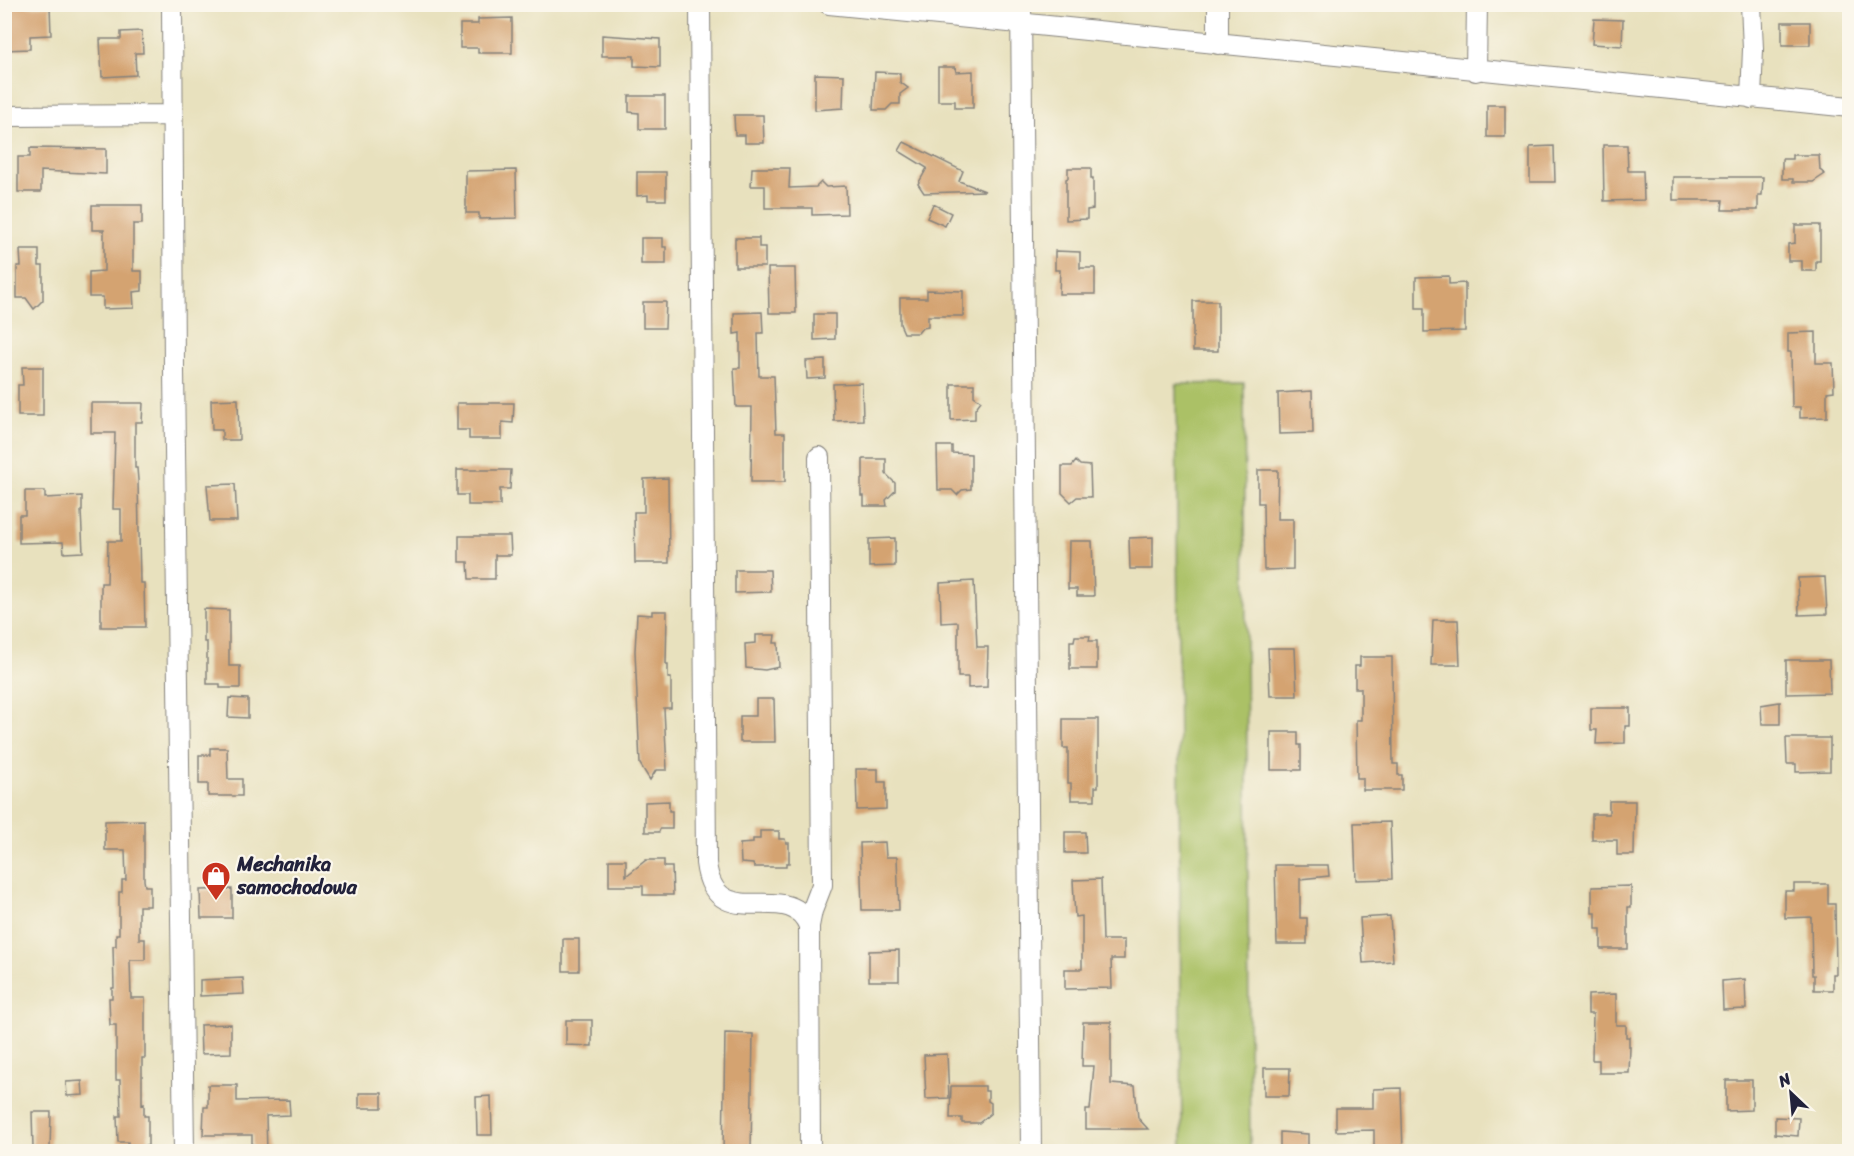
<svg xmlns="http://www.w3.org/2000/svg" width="1854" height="1156" viewBox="0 0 1854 1156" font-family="Sriracha,sans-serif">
  <rect width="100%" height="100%" fill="#fbf7ec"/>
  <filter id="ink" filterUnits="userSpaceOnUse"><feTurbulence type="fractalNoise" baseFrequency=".0167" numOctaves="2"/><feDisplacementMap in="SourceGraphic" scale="12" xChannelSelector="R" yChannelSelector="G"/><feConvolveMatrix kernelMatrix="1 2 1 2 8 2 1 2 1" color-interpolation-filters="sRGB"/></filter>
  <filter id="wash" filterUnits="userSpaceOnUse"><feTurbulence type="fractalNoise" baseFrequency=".008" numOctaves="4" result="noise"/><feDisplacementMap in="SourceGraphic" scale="24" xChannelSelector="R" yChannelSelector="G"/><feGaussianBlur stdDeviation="1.35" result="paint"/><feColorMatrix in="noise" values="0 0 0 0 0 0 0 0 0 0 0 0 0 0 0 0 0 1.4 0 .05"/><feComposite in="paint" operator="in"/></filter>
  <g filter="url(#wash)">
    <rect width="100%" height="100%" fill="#e8e1be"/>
    <path fill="#abc166" stroke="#667250" stroke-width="1.5" d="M 1244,383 L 1250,1151 L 1182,1151 L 1176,384 Z"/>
    <g id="blocks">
      <path fill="#d4a371" d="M 4,4 L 28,4 L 28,7 L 50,6 L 51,35 L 30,36 L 30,49 L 4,50 Z
        M 512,18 L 512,53 L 478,53 L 478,48 L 460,48 L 460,24 L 478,24 L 478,19 Z
        M 1594,19 L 1623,20 L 1622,46 L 1592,44 Z
        M 1782,22 L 1810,22 L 1810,45 L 1782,45 Z
        M 142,31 L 143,53 L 135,53 L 136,75 L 102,77 L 100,39 L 121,39 L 121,32 Z
        M 602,35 L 660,39 L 660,67 L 634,66 L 634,56 L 602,56 Z
        M 938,67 L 955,67 L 956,72 L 973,71 L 973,108 L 955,108 L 955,101 L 938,101 Z
        M 875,72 L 900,73 L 900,82 L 908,88 L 900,94 L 900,104 L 892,104 L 886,110 L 873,110 Z
        M 815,74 L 844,75 L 843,108 L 815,110 Z
        M 629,96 L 665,96 L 665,129 L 639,129 L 639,113 L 629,112 Z
        M 1487,105 L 1505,105 L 1505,137 L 1487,137 Z
        M 734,115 L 763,115 L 764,143 L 745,143 L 745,135 L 735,135 Z
        M 904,142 L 963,171 L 959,181 L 985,191 L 924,193 L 918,184 L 927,168 L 899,151 Z
        M 1603,145 L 1627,145 L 1628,171 L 1643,171 L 1644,200 L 1604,201 Z
        M 1554,146 L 1555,182 L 1530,182 L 1530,147 Z
        M 30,148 L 106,149 L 106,174 L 41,171 L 41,192 L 18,192 L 18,157 L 30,157 Z
        M 1792,155 L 1819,155 L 1820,170 L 1825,174 L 1813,182 L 1793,182 L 1793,179 L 1782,179 L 1782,159 L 1792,159 Z
        M 752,168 L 790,168 L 789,188 L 816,187 L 821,182 L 826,187 L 846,186 L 847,214 L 812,215 L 812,208 L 765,208 L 765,186 L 751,186 Z
        M 1068,168 L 1091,168 L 1091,178 L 1093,178 L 1093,209 L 1087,210 L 1087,219 L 1066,220 L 1066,179 L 1068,178 Z
        M 516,170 L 517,218 L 479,219 L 479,213 L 466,213 L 466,171 Z
        M 637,172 L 666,172 L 666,200 L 648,200 L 648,195 L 637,196 Z
        M 1673,177 L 1763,177 L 1762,195 L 1758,195 L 1758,210 L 1722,210 L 1723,200 L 1673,200 Z
        M 933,204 L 951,213 L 945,226 L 927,218 Z
        M 92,205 L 142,205 L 142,224 L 133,224 L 133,271 L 142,271 L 142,291 L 133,292 L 134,308 L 103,309 L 103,297 L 89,297 L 89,272 L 104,271 L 104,230 L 92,230 Z
        M 1795,225 L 1820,225 L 1820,261 L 1816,261 L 1816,271 L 1802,271 L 1802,261 L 1788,261 L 1788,244 L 1795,243 Z
        M 641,238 L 663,238 L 663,247 L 666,247 L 666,264 L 641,264 Z
        M 735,238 L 759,238 L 759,247 L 765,247 L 765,267 L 735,267 Z
        M 20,250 L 39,250 L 39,266 L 43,266 L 43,300 L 34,309 L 26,298 L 17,298 L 17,266 L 21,266 Z
        M 1055,251 L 1080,252 L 1080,268 L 1095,268 L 1095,294 L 1059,294 L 1060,270 L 1055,270 Z
        M 768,268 L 795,268 L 796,313 L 769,313 Z
        M 1449,276 L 1449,284 L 1465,283 L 1465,331 L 1424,332 L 1424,308 L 1416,308 L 1416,277 Z
        M 927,290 L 963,291 L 963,316 L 928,316 L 928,327 L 922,328 L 918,333 L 904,333 L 900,324 L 900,298 L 927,298 Z
        M 1193,301 L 1218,301 L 1218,351 L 1193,351 Z
        M 643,302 L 666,302 L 665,328 L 643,328 Z
        M 762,312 L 763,333 L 758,333 L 759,376 L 774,376 L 776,433 L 785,433 L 785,482 L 751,482 L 752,407 L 736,407 L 734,368 L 740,368 L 740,333 L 734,334 L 734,313 Z
        M 814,314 L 835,314 L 835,339 L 814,340 Z
        M 1816,332 L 1816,363 L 1833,363 L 1834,391 L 1827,392 L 1827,417 L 1800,418 L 1800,407 L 1792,407 L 1791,352 L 1788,352 L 1788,333 Z
        M 825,360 L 825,378 L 807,379 L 806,361 Z
        M 22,367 L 43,367 L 43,416 L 18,416 L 18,385 L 23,385 Z
        M 862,383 L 863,420 L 834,421 L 833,384 Z
        M 951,384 L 974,384 L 974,396 L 981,401 L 975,409 L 975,419 L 951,420 Z
        M 1312,391 L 1313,433 L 1279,434 L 1278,393 Z
        M 238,399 L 239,440 L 222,440 L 222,430 L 212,430 L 211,400 Z
        M 91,403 L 143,403 L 142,422 L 135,422 L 135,468 L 137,468 L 138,480 L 140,583 L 144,583 L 145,627 L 101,627 L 101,583 L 107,583 L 108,541 L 121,541 L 121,509 L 113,509 L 115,433 L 91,433 Z
        M 457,403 L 514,403 L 513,423 L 502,422 L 502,439 L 469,439 L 469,430 L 457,430 Z
        M 937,446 L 952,446 L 952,453 L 971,454 L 971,489 L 962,490 L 957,495 L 952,490 L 938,490 Z
        M 863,459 L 886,459 L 886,474 L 895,483 L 895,491 L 886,500 L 887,506 L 864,506 L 864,496 L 861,496 L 861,479 L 863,479 Z
        M 1076,461 L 1080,465 L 1090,466 L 1091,497 L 1077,497 L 1071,502 L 1062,493 L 1062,466 L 1072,466 Z
        M 457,470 L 511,470 L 510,489 L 500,489 L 500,505 L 468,505 L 468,495 L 457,495 Z
        M 1258,470 L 1278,470 L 1277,519 L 1293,519 L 1293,569 L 1264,570 L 1263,503 L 1258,503 Z
        M 668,478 L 669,563 L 635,563 L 634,512 L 644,512 L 644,479 Z
        M 235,484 L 237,521 L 210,521 L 207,485 Z
        M 25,491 L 45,491 L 45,498 L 82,496 L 82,511 L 81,511 L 83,552 L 64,553 L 63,542 L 19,543 L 19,515 L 25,515 Z
        M 459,536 L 510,536 L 511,555 L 495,555 L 495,579 L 469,579 L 468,562 L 459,562 Z
        M 1153,537 L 1153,569 L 1130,569 L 1129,538 Z
        M 895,538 L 895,566 L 869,567 L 869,539 Z
        M 1069,541 L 1092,541 L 1094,596 L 1077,596 L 1077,589 L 1068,589 Z
        M 735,570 L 770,570 L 771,592 L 735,593 Z
        M 1825,577 L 1827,614 L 1799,615 L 1798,578 Z
        M 974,581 L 977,647 L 988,647 L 987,687 L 968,688 L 968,677 L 958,677 L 958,622 L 941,623 L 940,583 Z
        M 204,609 L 229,610 L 229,666 L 240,666 L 240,688 L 220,688 L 220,684 L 207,684 L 207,642 L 204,642 Z
        M 652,611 L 667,611 L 666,664 L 668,664 L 668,678 L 671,678 L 671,708 L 664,708 L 667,770 L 656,770 L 650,780 L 640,764 L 635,651 L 637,614 L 652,615 Z
        M 1433,620 L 1458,620 L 1460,665 L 1431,665 Z
        M 756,635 L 775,635 L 774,643 L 778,643 L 779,667 L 765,670 L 746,668 L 745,644 L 756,643 Z
        M 1075,636 L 1090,636 L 1089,641 L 1097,641 L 1097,669 L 1070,669 L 1070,641 L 1074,641 Z
        M 1268,648 L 1295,648 L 1297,696 L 1270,696 Z
        M 1360,657 L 1392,657 L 1393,764 L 1398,764 L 1398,775 L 1402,775 L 1402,790 L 1363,790 L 1363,778 L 1357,778 L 1356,720 L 1361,720 L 1361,688 L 1355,688 L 1355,666 L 1360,666 Z
        M 1786,660 L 1829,660 L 1830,693 L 1786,694 Z
        M 229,698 L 248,699 L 248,718 L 228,717 Z
        M 756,699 L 774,699 L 775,742 L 740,742 L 740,716 L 756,716 Z
        M 1780,702 L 1780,724 L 1762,724 L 1761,705 Z
        M 1591,708 L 1630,708 L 1630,726 L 1625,726 L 1625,743 L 1596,744 L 1597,730 L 1591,730 Z
        M 1063,719 L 1098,719 L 1098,787 L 1095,787 L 1095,800 L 1071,800 L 1071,783 L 1068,783 L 1068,748 L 1063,748 Z
        M 1271,732 L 1298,732 L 1298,745 L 1301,745 L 1301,770 L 1271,770 Z
        M 1786,738 L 1830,738 L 1830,771 L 1796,772 L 1796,764 L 1787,764 Z
        M 210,748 L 227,748 L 228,779 L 242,779 L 242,796 L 208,796 L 208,784 L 199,784 L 199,755 L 210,755 Z
        M 856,769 L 878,769 L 878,782 L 886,782 L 886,809 L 857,810 Z
        M 669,801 L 669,811 L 672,811 L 672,829 L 660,829 L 659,832 L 645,832 L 645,802 Z
        M 1609,801 L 1635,801 L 1634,855 L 1617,855 L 1617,840 L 1592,840 L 1592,814 L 1609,814 Z
        M 144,820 L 144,880 L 145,886 L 150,886 L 150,906 L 139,906 L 139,939 L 145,939 L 145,960 L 130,960 L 131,998 L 145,998 L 145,1058 L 142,1058 L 142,1105 L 144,1104 L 144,1116 L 148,1116 L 148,1146 L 128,1146 L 128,1142 L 118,1142 L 117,1116 L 121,1116 L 120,1080 L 116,1080 L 116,1025 L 110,1025 L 109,998 L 112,998 L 112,988 L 114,988 L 113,946 L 116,946 L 116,934 L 119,934 L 119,892 L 122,892 L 122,880 L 126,880 L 125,850 L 105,850 L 105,821 Z
        M 1390,822 L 1392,879 L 1356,880 L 1354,823 Z
        M 760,831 L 779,831 L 779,839 L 785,839 L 786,843 L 789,843 L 789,863 L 786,863 L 786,867 L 754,867 L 753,864 L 741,863 L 740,844 L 753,843 L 753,839 L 760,839 Z
        M 1065,832 L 1085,832 L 1086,853 L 1065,853 Z
        M 885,842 L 886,857 L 897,857 L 899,910 L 862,910 L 860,843 Z
        M 609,860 L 626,860 L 626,876 L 646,860 L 664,860 L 664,867 L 672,867 L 673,895 L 643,895 L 643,886 L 609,886 Z
        M 1275,865 L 1328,865 L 1329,876 L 1300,879 L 1300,918 L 1307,918 L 1307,944 L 1277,944 Z
        M 1101,879 L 1103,940 L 1124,940 L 1124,959 L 1111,959 L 1112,988 L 1065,989 L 1065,969 L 1082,969 L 1082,916 L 1075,917 L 1073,880 Z
        M 1794,884 L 1828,884 L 1828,904 L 1835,904 L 1836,974 L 1833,974 L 1833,990 L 1814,990 L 1814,975 L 1812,975 L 1811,917 L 1785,918 L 1785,891 L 1794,891 Z
        M 1631,886 L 1631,907 L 1628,907 L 1628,949 L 1601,949 L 1601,929 L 1596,929 L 1596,913 L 1592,913 L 1592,887 Z
        M 232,889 L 232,918 L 201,918 L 200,890 Z
        M 1390,916 L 1393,961 L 1363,963 L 1360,918 Z
        M 563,939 L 579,939 L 579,971 L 563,971 Z
        M 899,950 L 899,981 L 869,981 L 869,951 Z
        M 243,978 L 244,994 L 200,996 L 200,980 Z
        M 1745,979 L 1746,1009 L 1723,1010 L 1722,981 Z
        M 1616,994 L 1616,1025 L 1626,1025 L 1626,1037 L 1629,1037 L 1629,1047 L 1630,1047 L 1629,1073 L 1599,1073 L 1599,1060 L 1592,1060 L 1593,1014 L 1588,1014 L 1588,995 Z
        M 566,1020 L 592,1020 L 592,1046 L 566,1045 Z
        M 1083,1022 L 1111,1022 L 1111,1084 L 1135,1086 L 1138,1118 L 1148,1129 L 1086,1129 L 1086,1110 L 1090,1110 L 1094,1066 L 1082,1066 Z
        M 231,1024 L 231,1053 L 201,1054 L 200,1025 Z
        M 725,1033 L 753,1034 L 751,1152 L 723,1152 Z
        M 947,1054 L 949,1098 L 926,1099 L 924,1055 Z
        M 1264,1068 L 1290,1068 L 1289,1096 L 1264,1096 Z
        M 1726,1080 L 1752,1080 L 1752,1110 L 1726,1111 Z
        M 82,1081 L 83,1095 L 67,1096 L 66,1082 Z
        M 208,1085 L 237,1085 L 237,1101 L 289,1100 L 290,1115 L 266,1116 L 267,1152 L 252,1152 L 252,1135 L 203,1135 L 204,1107 L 208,1107 Z
        M 951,1086 L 985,1086 L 985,1091 L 988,1091 L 988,1101 L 991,1103 L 991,1113 L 979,1123 L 962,1123 L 962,1118 L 950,1118 Z
        M 1401,1088 L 1403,1152 L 1374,1152 L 1374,1130 L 1336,1131 L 1336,1108 L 1373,1108 L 1373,1089 Z
        M 359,1093 L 382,1093 L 382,1108 L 359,1108 Z
        M 491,1096 L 492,1135 L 477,1135 L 476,1097 Z
        M 32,1112 L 51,1112 L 50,1149 L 33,1149 Z
        M 1775,1117 L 1799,1118 L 1798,1136 L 1775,1134 Z
        M 1280,1132 L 1308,1134 L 1308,1152 L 1280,1152 Z"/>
    </g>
  </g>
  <g filter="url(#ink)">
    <use href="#blocks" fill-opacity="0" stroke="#85827c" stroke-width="1.5"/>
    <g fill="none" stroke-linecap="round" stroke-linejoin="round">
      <g stroke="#85827c" stroke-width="22">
        <path id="street" d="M 172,4 L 174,371 L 184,1152
          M 700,4 L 706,863 C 715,938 790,876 809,926 L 810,1152
          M 829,4 L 1850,107
          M 1021,4 L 1031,1152
          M 1218,4 L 1218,44
          M 1476,71 L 1477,4
          M 1751,98 L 1753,49 L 1751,4
          M 4,116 L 173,115
          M 809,926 L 812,911 L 822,885 L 819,457"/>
      </g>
      <use href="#street" stroke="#fff" stroke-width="20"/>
    </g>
  </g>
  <defs>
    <g id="shop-pin" transform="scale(1.5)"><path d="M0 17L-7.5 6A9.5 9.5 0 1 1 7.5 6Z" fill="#c8321e" stroke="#fbf7ec"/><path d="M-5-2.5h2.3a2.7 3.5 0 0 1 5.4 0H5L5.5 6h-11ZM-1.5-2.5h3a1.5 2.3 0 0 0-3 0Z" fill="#fff"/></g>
  </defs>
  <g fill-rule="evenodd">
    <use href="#shop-pin" x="216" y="876"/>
  </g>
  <g text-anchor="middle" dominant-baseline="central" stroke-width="4.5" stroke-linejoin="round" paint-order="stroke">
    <g font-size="20" font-weight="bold" fill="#22223b" stroke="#fbf7ec" text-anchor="start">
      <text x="237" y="864">Mechanika<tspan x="237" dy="23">samochodowa</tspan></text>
    </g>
  </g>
  <rect width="1854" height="1156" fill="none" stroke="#fbf7ec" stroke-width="24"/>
  <g transform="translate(1791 1093) rotate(334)" stroke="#fbf7ec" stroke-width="4.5" paint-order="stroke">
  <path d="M0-4.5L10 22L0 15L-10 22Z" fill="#22223b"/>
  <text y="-9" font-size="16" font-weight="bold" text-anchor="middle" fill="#22223b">N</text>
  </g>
</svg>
